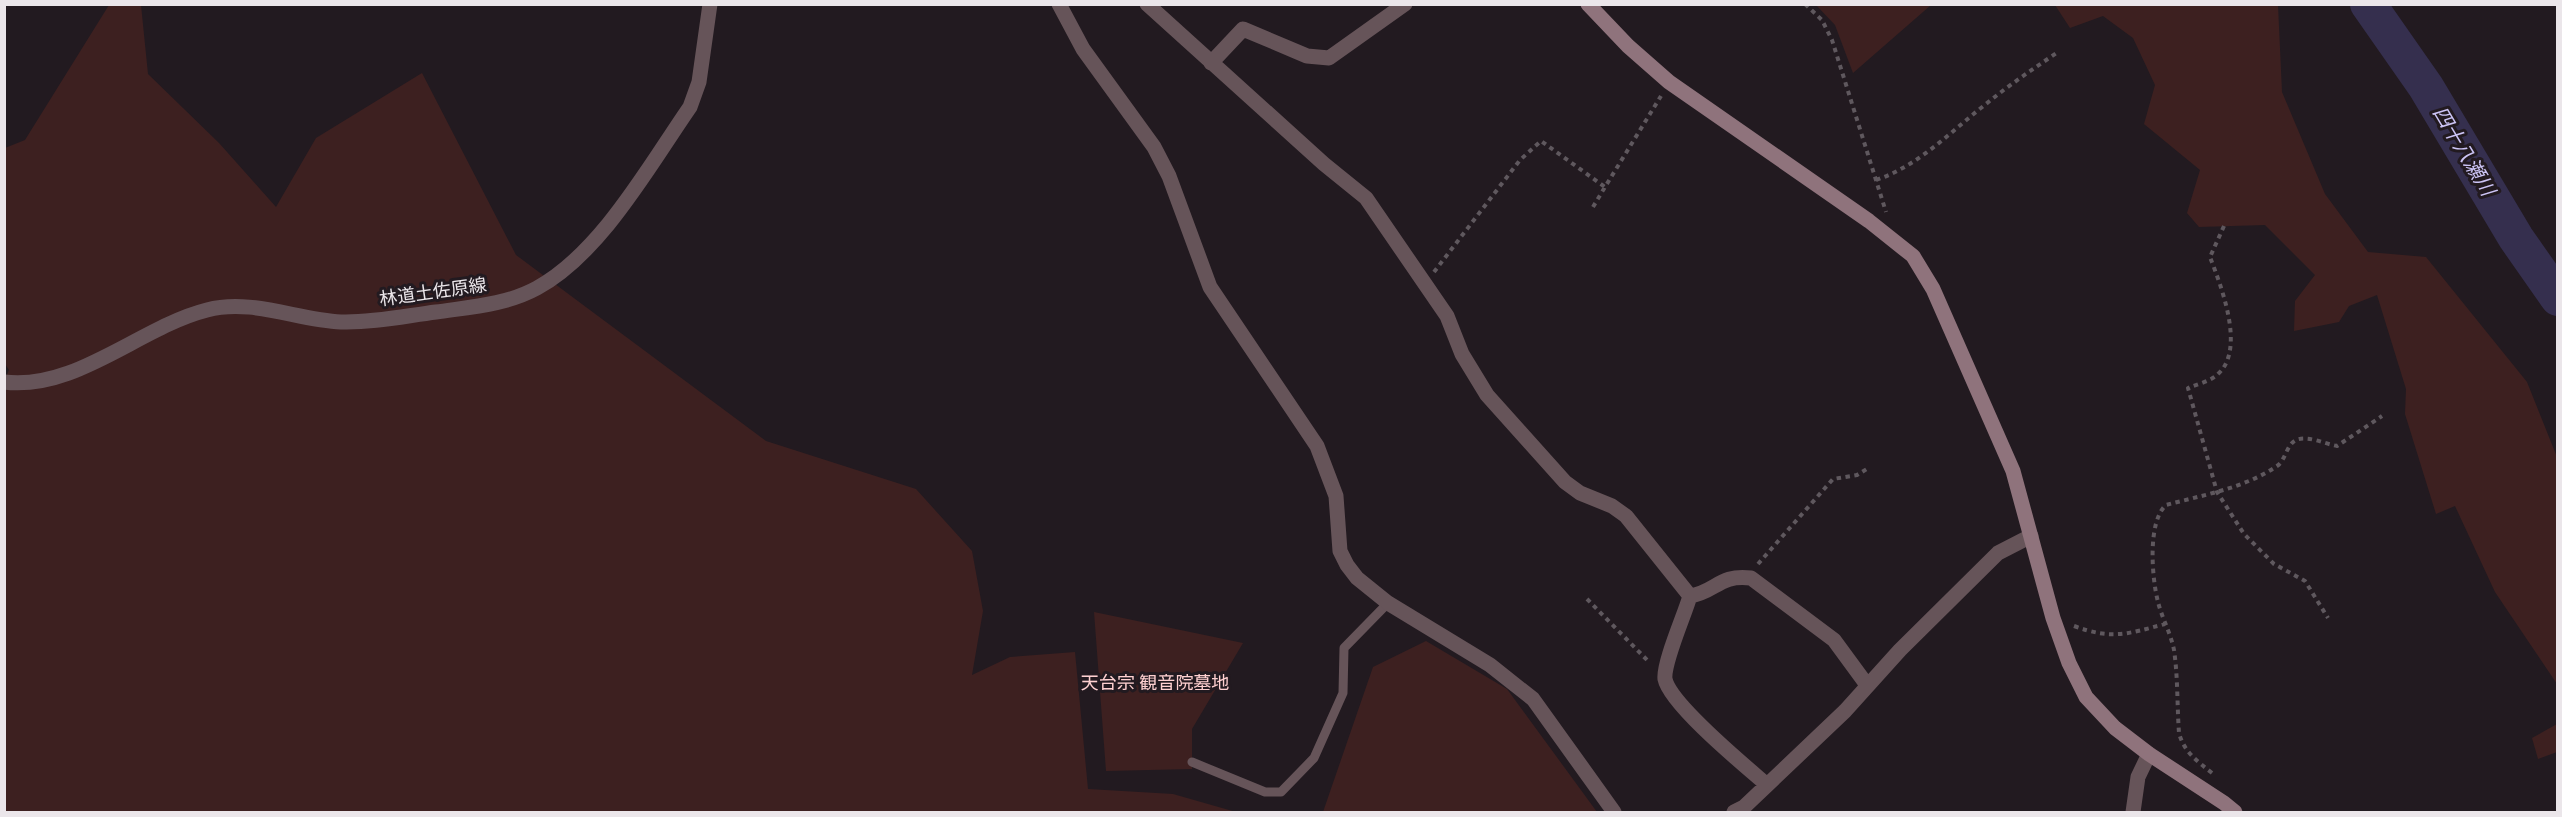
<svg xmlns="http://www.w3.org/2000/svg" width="2562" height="817" viewBox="0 0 2562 817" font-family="Figtree,'Noto Sans JP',sans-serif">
  <rect width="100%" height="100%" fill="#221a20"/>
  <path fill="#3d2020" d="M 109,5 L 141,5 L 148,74 L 219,143 L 276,207 L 316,138 L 422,73 L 516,255 L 766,441 L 916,489 L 972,551 L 983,611 L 972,675 L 1010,657 L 1075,652 L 1088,789 L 1173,794 L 1236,812 L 5,812 L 4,381 L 9,370 L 5,364 L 5,148 L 25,140 Z
    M 1816,5 L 1931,5 L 1853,73 L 1835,25 Z
    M 2055,5 L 2278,5 L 2282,92 L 2325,194 L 2368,252 L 2426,257 L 2527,382 L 2557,457 L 2557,684 L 2495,592 L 2455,506 L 2436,514 L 2405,414 L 2406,389 L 2377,295 L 2349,306 L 2339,322 L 2294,331 L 2295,301 L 2315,275 L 2265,225 L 2199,227 L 2187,213 L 2200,170 L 2144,124 L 2155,85 L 2133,38 L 2103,16 L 2070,28 Z
    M 1094,612 L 1243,643 L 1192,729 L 1192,769 L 1106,771 Z
    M 1426,641 L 1507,689 L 1597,812 L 1323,812 L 1373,667 Z
    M 2557,724 L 2557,752 L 2538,759 L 2532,738 Z"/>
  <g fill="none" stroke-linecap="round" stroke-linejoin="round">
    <path stroke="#352f4e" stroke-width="36" d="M 2368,4 L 2426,87 L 2516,238 L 2558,298"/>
    <path stroke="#5f585e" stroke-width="4" stroke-dasharray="4.5 4.5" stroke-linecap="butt" d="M 1805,4 L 1822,20 L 1832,40 L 1886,212
      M 1876,180 C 1920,165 1950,132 1986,104 C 2009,85 2033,69 2058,52
      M 1593,207 L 1605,187
      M 2224,226 L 2210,257 C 2221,286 2246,349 2218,374 C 2211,381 2198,384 2188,388 L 2217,492 L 2244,534 L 2274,564 L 2305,581 L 2328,618
      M 1434,272 L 1520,160 L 1541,141 L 1605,187 L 1661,96
      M 1758,564 L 1833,479 L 1857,475 L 1870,467
      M 1587,599 L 1650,663
      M 2074,626 C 2112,640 2127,634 2165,624
      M 2212,773 C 2197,761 2184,752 2179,733 C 2177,706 2178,677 2174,650 C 2171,634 2162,618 2158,602 C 2152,579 2147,522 2166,505 C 2203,495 2245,488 2277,466 C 2286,460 2286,445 2296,440 C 2308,435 2325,444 2337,446 L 2382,416"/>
    <path stroke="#665459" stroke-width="9" d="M 1192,762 L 1265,792 L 1281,792 L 1314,758 L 1343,693 L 1344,648 L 1388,603"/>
    <path stroke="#665459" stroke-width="15" d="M 1059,4 L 1083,49 L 1154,147 L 1169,176 L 1210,287 L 1317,446 L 1336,496 L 1340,551 L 1347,565 L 1357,578 L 1388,603 L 1490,665 L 1533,699 L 1614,812
      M 1147,4 L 1324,164 L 1366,198 L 1447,316 L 1462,354 L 1487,395 L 1565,482 L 1580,493 L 1612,506 L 1626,516 L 1690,596
      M 1211,63 L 1243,29 L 1307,56 L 1329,58 L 1405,4
      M 4,382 C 76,391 140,327 207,310 C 251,298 297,320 341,322 C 372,323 405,316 436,312 C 470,307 506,305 537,288 C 601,253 649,166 690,107 L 699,82 L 710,4
      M 1690,596 C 1685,614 1663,663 1665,679 C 1670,704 1744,765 1766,784
      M 1690,596 C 1716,592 1719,574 1751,578 L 1834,640 L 1867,685
      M 1734,812 L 1744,807 L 1845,711 L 1900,650 L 1998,553 L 2031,536
      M 2133,812 L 2138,777 L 2149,754"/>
    <path stroke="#8f737c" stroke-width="15" d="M 1588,4 L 1628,46 L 1669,82 L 1869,221 L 1913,256 L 1933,289 L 2013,471 L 2053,618 L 2069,663 L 2086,697 L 2115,728 L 2149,754 L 2224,803 L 2235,812"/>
  </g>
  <g text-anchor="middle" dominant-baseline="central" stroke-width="6" stroke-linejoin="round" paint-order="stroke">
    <g font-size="18" fill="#ebe6ea" stroke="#221a20">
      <text transform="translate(433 292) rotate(-8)">林道土佐原線</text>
    </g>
    <g font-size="18" fill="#fed0d0" stroke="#221a20">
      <text x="1155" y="683">天台宗 観音院墓地</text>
    </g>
    <g font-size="20" font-style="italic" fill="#ccc4f5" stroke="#221a20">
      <text transform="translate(2464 151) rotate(59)">四十八瀬川</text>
    </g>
  </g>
  <rect width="2562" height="817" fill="none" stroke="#ebe6ea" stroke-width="12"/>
</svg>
